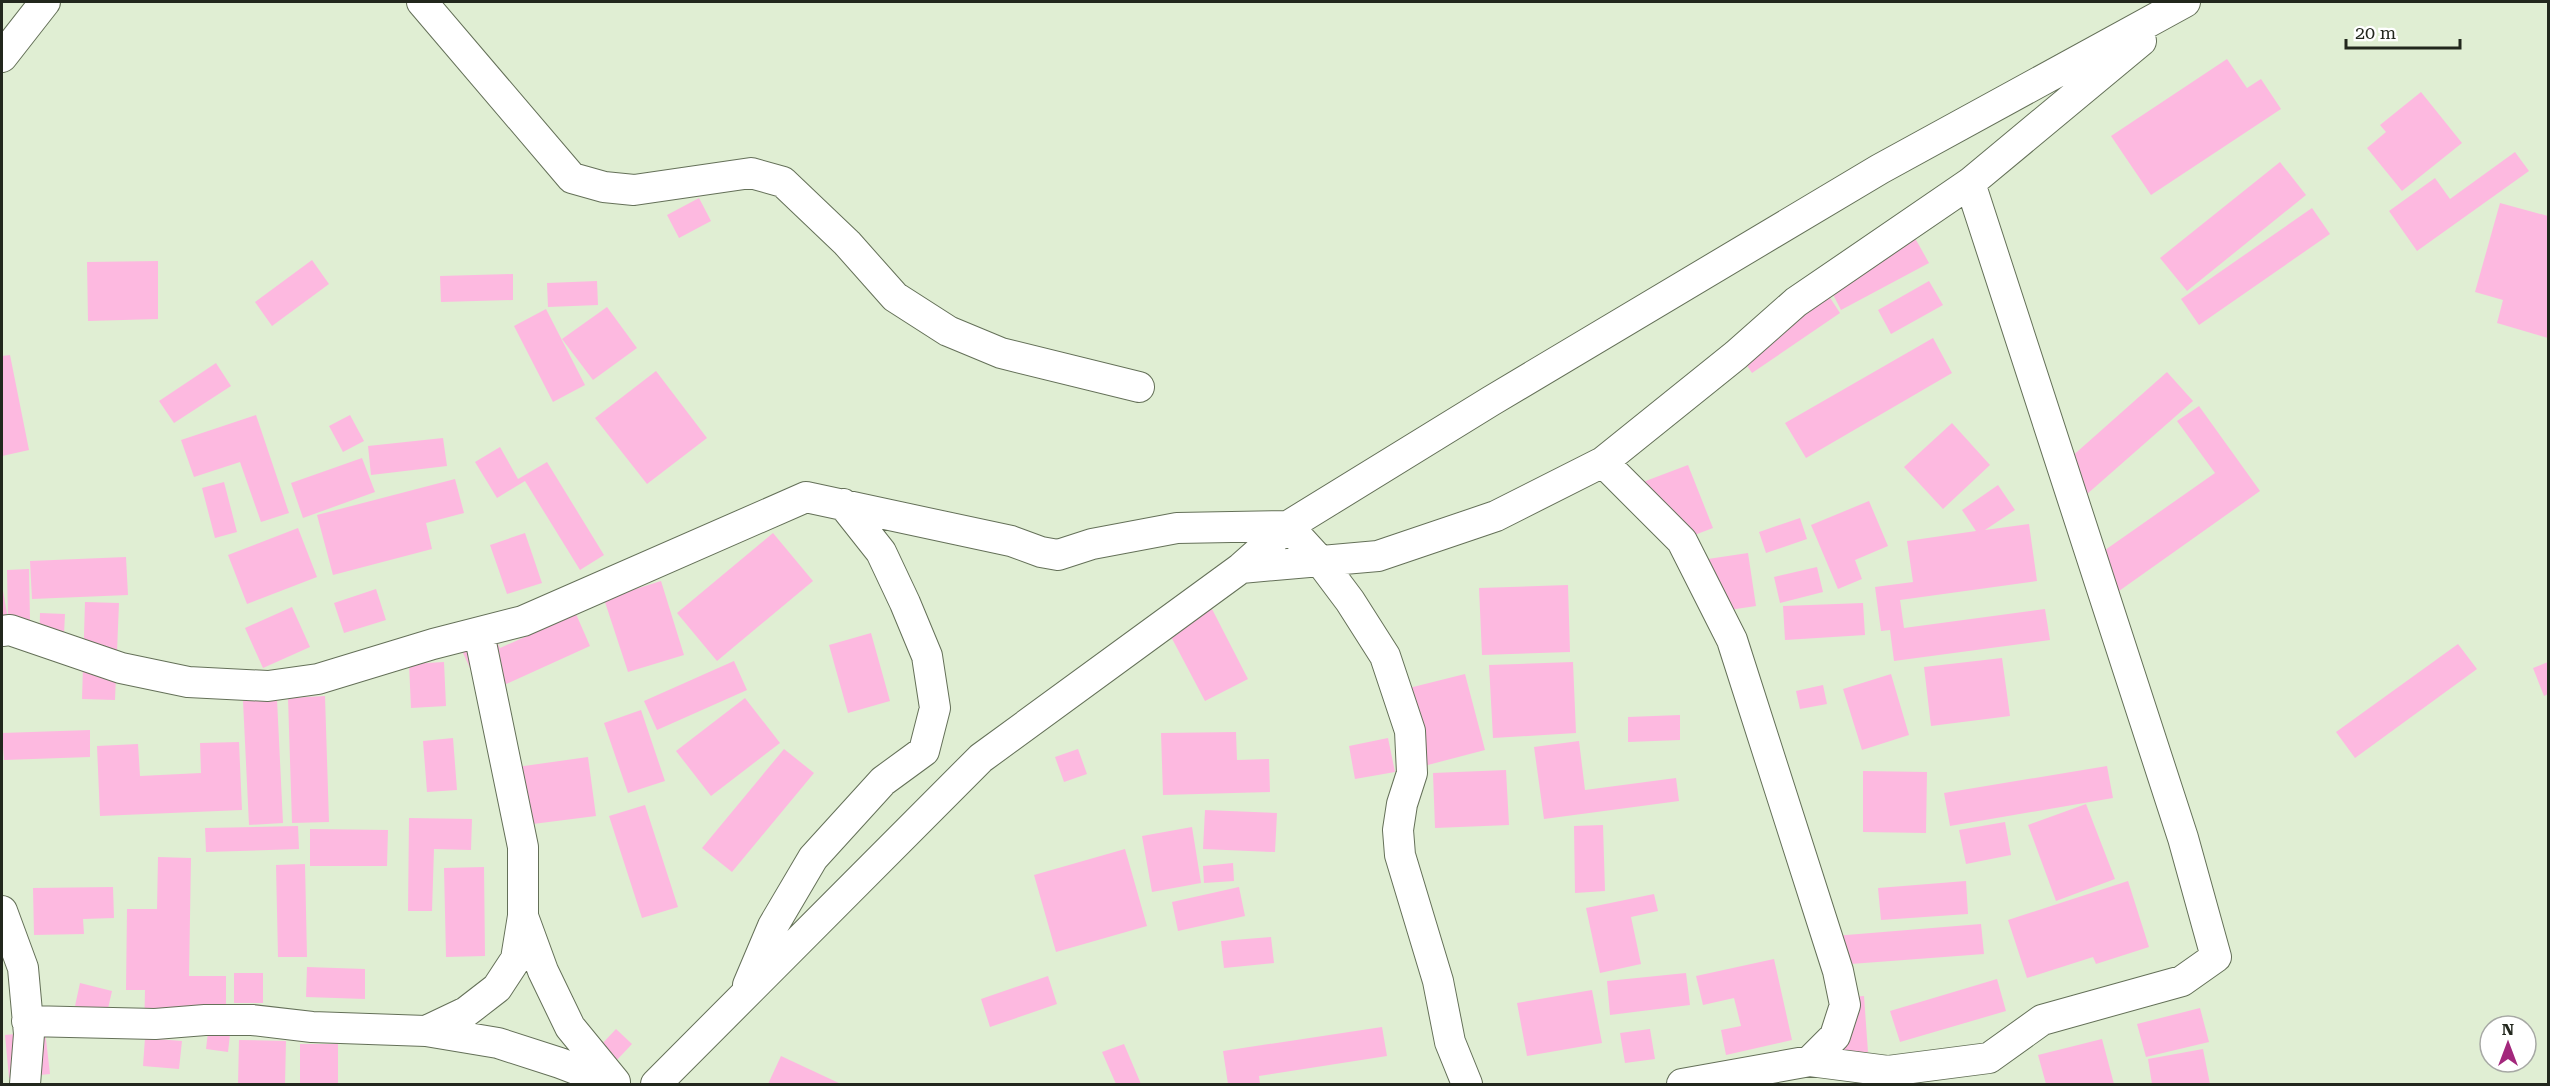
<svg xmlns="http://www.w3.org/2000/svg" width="2550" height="1086" viewBox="0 0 2550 1086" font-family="'Roboto Serif',serif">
  <rect width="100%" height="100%" fill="#e0eed3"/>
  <path fill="#fdb9e0" d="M 2227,59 L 2247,88 L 2261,79 L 2281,109 L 2151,195 L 2111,136 Z
    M 2421,92 L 2462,143 L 2402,191 L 2367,148 L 2386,132 L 2380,125 Z
    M 2515,152 L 2529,171 L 2417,251 L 2389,211 L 2435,178 L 2450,199 Z
    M 2280,162 L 2306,195 L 2187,291 L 2160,258 Z
    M 699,198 L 711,221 L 679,238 L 667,215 Z
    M 2500,203 L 2548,216 L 2548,338 L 2497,323 L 2503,300 L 2475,292 Z
    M 2312,208 L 2330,234 L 2199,325 L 2181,299 Z
    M 1911,231 L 1929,263 L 1841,310 L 1824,277 Z
    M 312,260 L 329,284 L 272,326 L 255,302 Z
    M 158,261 L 158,319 L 88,321 L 87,262 Z
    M 513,274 L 513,300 L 441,302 L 440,276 Z
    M 597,281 L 598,305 L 548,307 L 547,283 Z
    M 1929,281 L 1943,305 L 1891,334 L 1878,310 Z
    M 1823,287 L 1840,313 L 1752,373 L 1735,348 Z
    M 607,307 L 637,348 L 593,380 L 562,339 Z
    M 546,309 L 585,385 L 553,402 L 514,326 Z
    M 1933,338 L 1952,373 L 1806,458 L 1785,423 Z
    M 10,355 L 29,450 L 2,456 L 2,356 Z
    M 216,363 L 231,386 L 174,423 L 159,401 Z
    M 656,371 L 707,438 L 647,484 L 595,418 Z
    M 2167,372 L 2193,401 L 2086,495 L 2060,467 Z
    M 2199,406 L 2260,491 L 2112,596 L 2088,562 L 2215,473 L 2177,421 Z
    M 256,415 L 289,513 L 261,522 L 240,462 L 194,477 L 181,440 Z
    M 350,415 L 364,441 L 343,452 L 329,426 Z
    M 1952,423 L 1990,465 L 1943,509 L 1904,467 Z
    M 443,438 L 447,466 L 371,475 L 368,446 Z
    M 500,447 L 518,479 L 547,462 L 604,555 L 580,570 L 525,481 L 497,498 L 475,462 Z
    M 362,458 L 375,492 L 303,518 L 291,483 Z
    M 1688,465 L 1713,528 L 1668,545 L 1643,482 Z
    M 455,479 L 464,513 L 426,523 L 432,549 L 333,575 L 317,515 Z
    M 224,482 L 237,532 L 215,538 L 202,488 Z
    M 1998,485 L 2015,510 L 1985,530 L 2029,524 L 2037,581 L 1900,600 L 1904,628 L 2045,609 L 2050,640 L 1894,661 L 1890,630 L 1881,631 L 1875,587 L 1913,582 L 1907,541 L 1976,531 L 1962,510 Z
    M 1869,501 L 1888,546 L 1855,560 L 1862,579 L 1838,589 L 1811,525 Z
    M 1800,518 L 1807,539 L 1766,553 L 1759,532 Z
    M 298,528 L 317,577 L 247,604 L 228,555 Z
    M 525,533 L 542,583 L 507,594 L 490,545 Z
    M 773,533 L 813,581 L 717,661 L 677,613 Z
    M 1748,553 L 1756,606 L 1709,613 L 1701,560 Z
    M 126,557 L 128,595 L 32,599 L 30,561 Z
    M 1817,567 L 1823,592 L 1780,603 L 1774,577 Z
    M 29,569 L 30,620 L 8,620 L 2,624 L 2,585 L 8,619 L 7,570 Z
    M 661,581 L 684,655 L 628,672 L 604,599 Z
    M 1568,585 L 1570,652 L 1482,655 L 1479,588 Z
    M 376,589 L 386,620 L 344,633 L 334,603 Z
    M 85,602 L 119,603 L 115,700 L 82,699 Z
    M 1863,603 L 1865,635 L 1785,640 L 1783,606 Z
    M 292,607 L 310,647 L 263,668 L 245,628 Z
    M 1212,609 L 1248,679 L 1205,701 L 1168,631 Z
    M 40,613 L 65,614 L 63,654 L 39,653 Z
    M 576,614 L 590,646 L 482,695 L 459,644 L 491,630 L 500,648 Z
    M 871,633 L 890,701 L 848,713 L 829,645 Z
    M 2458,644 L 2477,669 L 2355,758 L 2336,732 Z
    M 2002,658 L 2010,716 L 1931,726 L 1924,667 Z
    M 734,661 L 747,690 L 657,730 L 644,701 Z
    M 444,662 L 446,706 L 411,708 L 409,664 Z
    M 1573,662 L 1576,733 L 1493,738 L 1489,665 Z
    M 2548,662 L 2548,694 L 2544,696 L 2533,668 Z
    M 1465,674 L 1485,750 L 1405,771 L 1385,694 Z
    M 1891,674 L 1909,735 L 1862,750 L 1843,689 Z
    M 1823,685 L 1827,704 L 1800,709 L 1796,691 Z
    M 325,696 L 329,822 L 292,823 L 288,698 Z
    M 745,698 L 780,743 L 711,796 L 676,751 Z
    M 277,699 L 283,823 L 249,825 L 243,701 Z
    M 641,710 L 665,781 L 628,793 L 604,723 Z
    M 1680,715 L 1680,740 L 1628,742 L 1628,717 Z
    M 90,730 L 90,757 L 4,760 L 2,733 Z
    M 1236,732 L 1237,760 L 1269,759 L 1270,792 L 1163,795 L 1161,733 Z
    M 453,738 L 457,790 L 427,792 L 423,741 Z
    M 1388,738 L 1395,772 L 1355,779 L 1349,746 Z
    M 1579,741 L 1585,790 L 1676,778 L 1679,801 L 1544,819 L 1534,747 Z
    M 239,742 L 242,810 L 100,816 L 97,746 L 138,744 L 140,776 L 201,773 L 200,743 Z
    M 784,749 L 814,773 L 732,872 L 702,848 Z
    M 1078,749 L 1087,774 L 1064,782 L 1055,757 Z
    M 588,757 L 596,816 L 525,825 L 517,767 Z
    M 2107,766 L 2113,798 L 1950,826 L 1944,793 Z
    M 1506,770 L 1509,825 L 1435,828 L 1433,773 Z
    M 1863,771 L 1927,772 L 1926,833 L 1863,832 Z
    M 2086,804 L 2115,879 L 2056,901 L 2028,825 Z
    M 645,805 L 678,907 L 642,918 L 609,816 Z
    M 1205,810 L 1277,813 L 1275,852 L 1203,849 Z
    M 409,818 L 472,819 L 471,850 L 434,849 L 432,911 L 408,911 Z
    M 2005,822 L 2011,855 L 1966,864 L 1959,830 Z
    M 1603,825 L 1605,891 L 1575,893 L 1574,826 Z
    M 298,826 L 299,849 L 206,852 L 205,828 Z
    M 1192,827 L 1201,883 L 1152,892 L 1142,836 Z
    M 310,829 L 388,830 L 387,866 L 310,866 Z
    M 1125,849 L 1147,926 L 1056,952 L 1034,875 Z
    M 158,857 L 191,858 L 189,976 L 226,976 L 226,1008 L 144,1035 L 145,990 L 126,990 L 127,909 L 157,909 Z
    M 1233,863 L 1234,881 L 1204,883 L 1203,866 Z
    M 305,864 L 307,957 L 278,957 L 276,865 Z
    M 484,867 L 485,956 L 446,957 L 444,868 Z
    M 1966,881 L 1968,914 L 1881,920 L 1878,888 Z
    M 2128,881 L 2149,947 L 2096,964 L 2093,957 L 2027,978 L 2008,920 Z
    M 113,887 L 114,918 L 83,919 L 84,934 L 34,935 L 33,888 Z
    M 1239,887 L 1245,916 L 1178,931 L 1172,902 Z
    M 1654,894 L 1658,911 L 1631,917 L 1641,964 L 1600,973 L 1586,908 Z
    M 1981,924 L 1984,954 L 1824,966 L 1822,937 Z
    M 1271,937 L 1274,963 L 1224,968 L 1221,941 Z
    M 1774,959 L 1792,1040 L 1726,1055 L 1721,1030 L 1741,1026 L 1734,998 L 1703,1005 L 1696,976 Z
    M 307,967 L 365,969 L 365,999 L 306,997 Z
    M 234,973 L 263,973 L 263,1003 L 234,1003 Z
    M 1686,973 L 1690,1005 L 1610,1015 L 1607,981 Z
    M 1048,976 L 1057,1004 L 990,1027 L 981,999 Z
    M 1997,979 L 2006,1011 L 1900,1042 L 1890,1011 Z
    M 80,983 L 112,991 L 107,1013 L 75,1006 Z
    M 1592,990 L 1602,1043 L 1527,1056 L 1517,1003 Z
    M 1864,996 L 1868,1052 L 1843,1054 L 1839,998 Z
    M 2200,1008 L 2209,1042 L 2146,1057 L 2137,1024 Z
    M 209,1024 L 231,1025 L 228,1052 L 206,1049 Z
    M 1382,1027 L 1387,1056 L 1259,1076 L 1260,1084 L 1228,1084 L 1223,1051 Z
    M 616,1029 L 632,1044 L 599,1079 L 583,1064 Z
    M 1650,1029 L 1655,1059 L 1625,1063 L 1620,1033 Z
    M 45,1031 L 50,1074 L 9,1078 L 5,1035 Z
    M 145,1038 L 182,1041 L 179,1069 L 143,1066 Z
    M 2102,1039 L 2114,1084 L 2046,1084 L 2038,1055 Z
    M 239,1040 L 286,1041 L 285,1084 L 238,1084 Z
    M 300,1044 L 338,1044 L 338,1084 L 300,1084 Z
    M 1124,1044 L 1141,1084 L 1116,1084 L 1102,1052 Z
    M 2203,1049 L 2210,1084 L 2152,1084 L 2148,1059 Z
    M 781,1056 L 841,1084 L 768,1084 Z"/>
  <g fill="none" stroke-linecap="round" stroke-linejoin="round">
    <g stroke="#647058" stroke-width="32">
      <path id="street" d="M 422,2 L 572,178 L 604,187 L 634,190 L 751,173 L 783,182 L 847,243 L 895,297 L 948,331 L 1001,353 L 1139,387
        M 2,57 L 45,2
        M 1603,462 L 1682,541 L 1732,640 L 1838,971 L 1845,1005 L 1835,1036 L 1810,1061
        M 1241,568 L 1378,556 L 1496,516 L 1603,462 L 1736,355 L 1796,302 L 1970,183 L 2141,41
        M 2,631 L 10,630 L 121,668 L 188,682 L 268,686 L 318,679 L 433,644 L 523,621 L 806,497 L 1011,541 L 1041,552 L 1058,555 L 1092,544 L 1177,528 L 1288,526 L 1320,561 L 1350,601 L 1385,656 L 1410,731 L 1412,773 L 1402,804 L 1398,830 L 1400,855 L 1438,981 L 1450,1042 L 1467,1084
        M 2,911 L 23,968 L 29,1034 L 25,1084
        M 524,919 L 543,971 L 570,1027 L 615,1082
        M 748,985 L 773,926 L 813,858 L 883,781 L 924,751 L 935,708 L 927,656 L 905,603 L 881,552 L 843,504
        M 27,1021 L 155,1024 L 205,1020 L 252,1020 L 312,1027 L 426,1031 L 498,1043 L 560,1063 L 615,1084
        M 426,1031 L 466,1012 L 497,988 L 516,959 L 523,916 L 523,847 L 479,633
        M 656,1084 L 981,758 L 1241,568 L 1288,526 L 1491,401 L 1880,169 L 2185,2
        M 1682,1084 L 1810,1061 L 1888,1071 L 1989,1058 L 2042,1020 L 2182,981 L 2216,957 L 2183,838 L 1970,183"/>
    </g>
    <use href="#street" stroke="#fff" stroke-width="30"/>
  </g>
  <rect width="2550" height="1086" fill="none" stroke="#22271d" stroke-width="6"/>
  <g transform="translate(2508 1044)"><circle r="28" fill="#ffffff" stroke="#a7a9a5" stroke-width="1.5"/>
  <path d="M0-4.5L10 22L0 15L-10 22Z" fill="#a3277c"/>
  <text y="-9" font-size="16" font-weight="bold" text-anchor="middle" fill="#22271d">N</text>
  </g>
  <path d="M2346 39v9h114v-9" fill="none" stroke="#22271d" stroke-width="3"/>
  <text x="2355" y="39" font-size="18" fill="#22271d" stroke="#ffffff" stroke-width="4.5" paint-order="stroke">20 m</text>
</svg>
